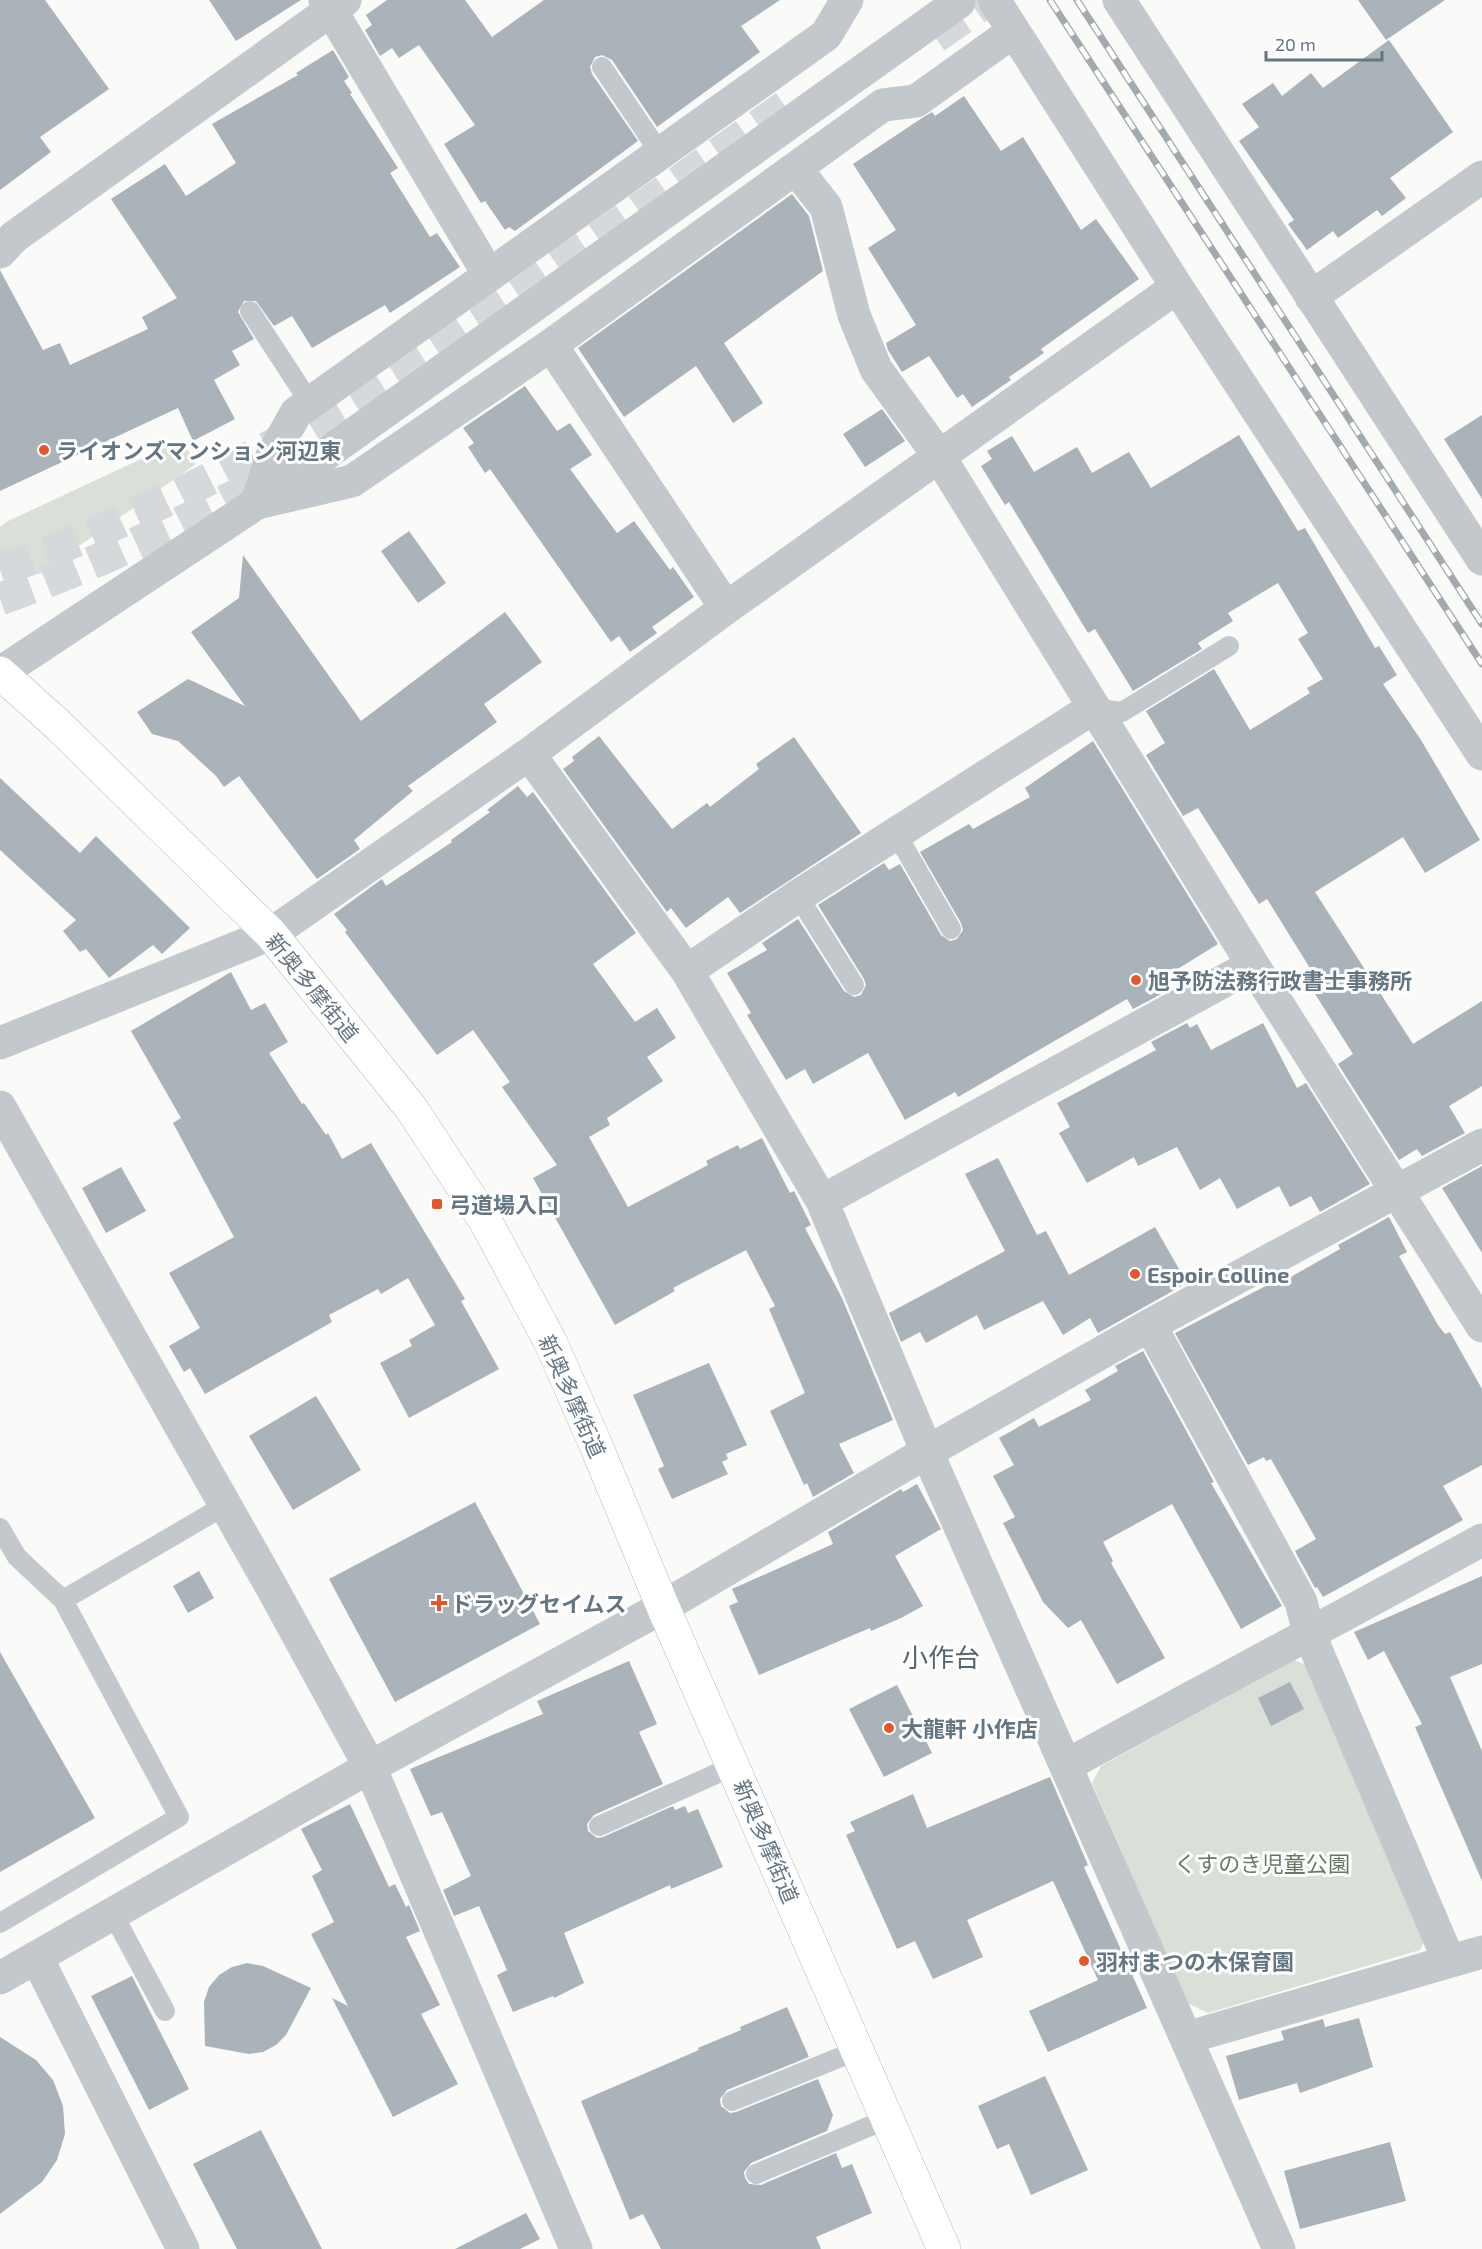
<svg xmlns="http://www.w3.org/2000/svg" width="1482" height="2249" viewBox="0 0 1482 2249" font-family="'Exo 2','Noto Sans JP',sans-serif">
  <rect width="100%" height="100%" fill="#fafaf8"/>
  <path fill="#dadfd7" d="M 182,440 L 196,464 L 39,574 L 0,570 L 0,527 L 6,522 Z
    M 1295,1660 L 1311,1667 L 1429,1932 L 1420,1950 L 1208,2013 L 1187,2003 L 1092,1783 L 1101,1766 Z"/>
  <path fill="#aab3b9" d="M 0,0 L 45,0 L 109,89 L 40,137 L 51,152 L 0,190 Z
    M 209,0 L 301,0 L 236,41 Z
    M 387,0 L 465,0 L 492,37 L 544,0 L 780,0 L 741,26 L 760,52 L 657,127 L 612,60 L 602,55 L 595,57 L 590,67 L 592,74 L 638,141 L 515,231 L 509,227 L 505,230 L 485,201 L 481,203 L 444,144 L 475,125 L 419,45 L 399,58 L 392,48 L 380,56 L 365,30 L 372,25 L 366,15 Z
    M 1358,0 L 1445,0 L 1386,40 Z
    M 1389,40 L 1453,132 L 1390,178 L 1406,198 L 1382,216 L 1377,210 L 1338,238 L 1333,231 L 1307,250 L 1288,224 L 1294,220 L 1239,141 L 1259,127 L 1242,104 L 1273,83 L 1282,96 L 1311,73 L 1323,88 Z
    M 333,50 L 349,77 L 344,81 L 352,93 L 350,94 L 398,168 L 390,173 L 430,237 L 437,233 L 460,267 L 390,313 L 385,305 L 312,348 L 292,316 L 274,326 L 256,301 L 244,301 L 238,312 L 254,339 L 232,351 L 240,365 L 214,380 L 235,419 L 193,441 L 178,408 L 0,491 L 0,270 L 43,350 L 60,343 L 70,365 L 148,329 L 142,317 L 177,298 L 111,199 L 165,164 L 186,196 L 236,163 L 212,124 L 298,75 L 296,73 Z
    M 964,96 L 1001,151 L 1023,137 L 1081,230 L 1096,219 L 1139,279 L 1041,349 L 1044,353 L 1009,377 L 1011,380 L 972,407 L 963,394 L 957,398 L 929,356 L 902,372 L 888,350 L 886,343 L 916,325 L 868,248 L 896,230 L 853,164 L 922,118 L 932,112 L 935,116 Z
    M 792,194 L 809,216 L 823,271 L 724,343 L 763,403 L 733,423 L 696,366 L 624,417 L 578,348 Z
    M 525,386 L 557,431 L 570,423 L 592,455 L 570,469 L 617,533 L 634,521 L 670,570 L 673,567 L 694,597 L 652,627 L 657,633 L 630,652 L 619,636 L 611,642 L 490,469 L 485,473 L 468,447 L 474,443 L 463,428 Z
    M 882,409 L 905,441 L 865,467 L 843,434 Z
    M 1482,415 L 1482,499 L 1444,439 Z
    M 1239,435 L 1298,531 L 1305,528 L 1375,648 L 1379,646 L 1397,675 L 1383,684 L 1421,740 L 1480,840 L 1425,873 L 1403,837 L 1315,892 L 1413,1044 L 1482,1001 L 1482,1086 L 1449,1106 L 1465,1133 L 1422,1156 L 1417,1149 L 1399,1160 L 1338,1064 L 1353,1054 L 1310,986 L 1318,981 L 1267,899 L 1259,904 L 1198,808 L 1183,816 L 1146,755 L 1165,743 L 1146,711 L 1214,669 L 1250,730 L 1310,693 L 1307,688 L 1323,679 L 1298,639 L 1308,633 L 1278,583 L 1228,613 L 1233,621 L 1198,643 L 1202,649 L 1133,691 L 1095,629 L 1088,633 L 1009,502 L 1005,505 L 981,466 L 992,459 L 987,451 L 1012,436 L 1034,472 L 1077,447 L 1092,473 L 1129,452 L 1151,488 Z
    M 409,531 L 446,583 L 418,603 L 381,551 Z
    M 243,555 L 361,721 L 505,612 L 542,662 L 484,704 L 497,722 L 408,786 L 413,791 L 354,840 L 360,849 L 317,879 L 239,776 L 224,787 L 216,776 L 178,741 L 152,734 L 137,712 L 188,679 L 245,706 L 191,632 L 239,598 Z
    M 599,736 L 672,829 L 707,803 L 710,807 L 759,769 L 756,764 L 794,737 L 861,833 L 740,913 L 728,897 L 686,928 L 671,908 L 667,912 L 563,769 L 574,761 L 572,757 Z
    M 1093,741 L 1218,944 L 1163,978 L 1169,990 L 1133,1009 L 1127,999 L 958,1097 L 955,1092 L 905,1120 L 868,1053 L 813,1084 L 805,1069 L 786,1080 L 747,1015 L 751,1013 L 727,973 L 767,950 L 762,943 L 798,919 L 844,991 L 854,997 L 861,995 L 866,985 L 864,979 L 818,905 L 884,863 L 889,870 L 900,864 L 941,935 L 950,941 L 957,939 L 963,930 L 961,923 L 920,852 L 969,824 L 973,829 L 1030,797 L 1025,788 Z
    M 0,778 L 80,853 L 96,836 L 190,928 L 162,954 L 153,945 L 109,978 L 86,949 L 80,952 L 63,931 L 76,920 L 0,850 Z
    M 518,786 L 527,797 L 533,792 L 636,933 L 593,964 L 635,1022 L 657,1008 L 676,1038 L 647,1057 L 663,1081 L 607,1118 L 610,1125 L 589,1137 L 628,1207 L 708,1165 L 706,1161 L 738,1145 L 740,1149 L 762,1138 L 790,1193 L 794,1191 L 811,1225 L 805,1228 L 842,1298 L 868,1360 L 893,1420 L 839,1444 L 854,1473 L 813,1497 L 807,1483 L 804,1485 L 770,1411 L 805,1393 L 769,1309 L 775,1306 L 746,1250 L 673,1288 L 675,1291 L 615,1325 L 533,1178 L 557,1165 L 502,1087 L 510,1082 L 473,1030 L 437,1055 L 345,932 L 347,930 L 334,914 L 382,879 L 386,886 L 452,842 L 451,840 L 490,812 L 487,810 Z
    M 231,972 L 251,1010 L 265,1003 L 288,1042 L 269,1053 L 302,1104 L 304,1103 L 326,1135 L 328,1133 L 342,1159 L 371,1143 L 465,1299 L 461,1301 L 499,1369 L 409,1418 L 380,1363 L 412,1346 L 409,1340 L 435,1325 L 408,1278 L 381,1294 L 378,1289 L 329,1315 L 332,1322 L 205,1394 L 190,1368 L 184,1372 L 169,1346 L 200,1328 L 169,1273 L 234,1237 L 173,1123 L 181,1118 L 131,1031 Z
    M 1187,1023 L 1190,1028 L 1197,1024 L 1211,1050 L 1263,1023 L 1297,1088 L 1306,1083 L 1370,1184 L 1320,1212 L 1311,1196 L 1290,1207 L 1279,1186 L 1237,1209 L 1220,1178 L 1200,1190 L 1177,1147 L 1138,1166 L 1134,1157 L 1087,1183 L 1059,1133 L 1070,1127 L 1057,1103 L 1156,1050 L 1151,1042 Z
    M 998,1158 L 1037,1235 L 1046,1231 L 1069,1275 L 1155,1227 L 1187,1283 L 1098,1333 L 1090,1318 L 1063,1335 L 1043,1301 L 984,1330 L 977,1315 L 926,1343 L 920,1332 L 901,1342 L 889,1313 L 1005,1251 L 965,1174 Z
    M 1482,1166 L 1482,1253 L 1442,1188 Z
    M 121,1167 L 146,1211 L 106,1233 L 82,1188 Z
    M 1389,1217 L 1407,1252 L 1399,1256 L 1438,1325 L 1445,1334 L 1450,1332 L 1482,1389 L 1482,1465 L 1443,1486 L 1463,1520 L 1323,1597 L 1317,1587 L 1315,1588 L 1295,1551 L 1316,1539 L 1271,1459 L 1266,1461 L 1264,1457 L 1248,1465 L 1175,1333 L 1287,1275 L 1289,1278 L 1340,1249 L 1338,1245 Z
    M 1143,1351 L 1214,1482 L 1211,1483 L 1282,1606 L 1241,1629 L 1172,1504 L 1103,1542 L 1113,1561 L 1111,1563 L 1165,1658 L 1117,1684 L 1081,1620 L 1068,1628 L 1043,1602 L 1003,1523 L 1015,1517 L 993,1476 L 1014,1465 L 999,1438 L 1034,1418 L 1039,1427 L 1091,1400 L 1085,1390 L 1118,1371 L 1115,1366 Z
    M 709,1363 L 747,1445 L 726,1454 L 728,1459 L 722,1462 L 728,1474 L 672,1499 L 658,1469 L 664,1466 L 633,1395 Z
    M 316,1396 L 361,1470 L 293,1510 L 249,1436 Z
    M 917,1484 L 941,1529 L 895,1556 L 923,1606 L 901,1618 L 871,1631 L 870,1628 L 759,1675 L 729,1606 L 738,1602 L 732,1589 L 833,1544 L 828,1532 L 901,1489 L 903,1492 Z
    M 475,1502 L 540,1624 L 395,1702 L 329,1579 Z
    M 199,1571 L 214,1598 L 188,1613 L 173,1586 Z
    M 1482,1576 L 1482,1664 L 1450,1677 L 1482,1751 L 1482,1881 L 1415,1727 L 1422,1724 L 1384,1651 L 1368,1660 L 1354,1632 Z
    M 0,1652 L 95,1818 L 0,1872 Z
    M 629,1661 L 657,1724 L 639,1732 L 663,1784 L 594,1815 L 587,1824 L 588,1831 L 597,1838 L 603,1837 L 673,1806 L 675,1810 L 685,1806 L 688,1813 L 698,1809 L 723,1867 L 671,1889 L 670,1885 L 564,1933 L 584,1983 L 554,1998 L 553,1996 L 513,2012 L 497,1975 L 507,1970 L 479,1906 L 454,1916 L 443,1890 L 471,1876 L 442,1812 L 431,1816 L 410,1769 L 543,1714 L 537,1701 Z
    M 1290,1682 L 1304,1709 L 1271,1726 L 1258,1698 Z
    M 897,1685 L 932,1753 L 884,1777 L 849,1709 Z
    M 1050,1777 L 1088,1865 L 1084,1867 L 1147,2008 L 1048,2052 L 1029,2011 L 1098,1980 L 1053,1881 L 967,1920 L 983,1957 L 933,1979 L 915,1941 L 897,1949 L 846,1835 L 855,1831 L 850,1822 L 913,1794 L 927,1828 Z
    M 350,1804 L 389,1887 L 395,1884 L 406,1907 L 409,1905 L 420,1931 L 406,1937 L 440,2005 L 421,2014 L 458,2084 L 393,2117 L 332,1998 L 348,2006 L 311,1934 L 334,1922 L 312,1876 L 322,1870 L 301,1829 Z
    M 247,1963 L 263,1966 L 311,1988 L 286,2035 L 276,2045 L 263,2052 L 249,2054 L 205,2046 L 204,2002 L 209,1987 L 219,1975 L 232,1967 Z
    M 132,1976 L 189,2089 L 149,2110 L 91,1996 Z
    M 787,2007 L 809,2057 L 727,2090 L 720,2099 L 721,2106 L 730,2113 L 736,2112 L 818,2079 L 833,2115 L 827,2131 L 751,2163 L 744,2172 L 745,2178 L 749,2184 L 761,2185 L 836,2153 L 842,2168 L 852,2164 L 872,2213 L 816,2237 L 821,2249 L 661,2249 L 643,2214 L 630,2220 L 581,2101 L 699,2050 L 698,2048 L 741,2030 L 740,2027 Z
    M 1359,2018 L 1373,2067 L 1300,2093 L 1297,2083 L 1239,2100 L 1226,2056 L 1284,2040 L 1281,2031 L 1323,2019 L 1325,2027 Z
    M 0,2037 L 36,2060 L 53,2080 L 63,2106 L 65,2134 L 57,2160 L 42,2182 L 0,2214 Z
    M 1045,2076 L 1088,2170 L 1031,2195 L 1009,2144 L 997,2149 L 978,2106 Z
    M 261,2130 L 322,2249 L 237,2249 L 193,2164 Z
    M 1390,2142 L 1406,2201 L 1300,2229 L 1284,2171 Z
    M 526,2213 L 540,2239 L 520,2249 L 455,2249 Z"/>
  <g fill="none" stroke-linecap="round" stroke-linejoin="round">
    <path stroke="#d5d9db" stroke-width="33" stroke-dasharray="33 16" stroke-linecap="butt" d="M 935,37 L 988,0
      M 0,570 C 290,467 539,279 789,104
      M 0,599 C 98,564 191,519 284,471"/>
    <g stroke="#b5babe" stroke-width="34">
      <path id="primary" d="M 0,673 L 55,722 L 271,934 L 411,1108 L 486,1222 L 550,1341 L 595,1443 L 663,1607 L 944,2249"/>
    </g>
    <path stroke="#c3c8cc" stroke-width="20" d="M 602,67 L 660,153
      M 250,311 L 310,403
      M 1093,708 L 1122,712 L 1229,646
      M 897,835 L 951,929
      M 798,896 L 854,985
      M 0,1528 L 17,1557 L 63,1600 L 224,1506
      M 599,1826 L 734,1766
      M 113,1914 L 165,2011
      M 0,1923 L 179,1817 L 63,1600
      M 732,2101 L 858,2050
      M 756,2174 L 887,2119"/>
    <path stroke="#c3c8cc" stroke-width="33" d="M 325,0 L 489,275
      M 847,0 L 826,35 L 296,413 L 272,456 L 257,503 L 352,481 L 551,345 L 883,105 L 916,101 L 1014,31
      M 994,0 L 1177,287 L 1482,754
      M 1119,0 L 1482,559
      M 796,169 L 826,207 L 854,315 L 876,369 L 939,456 L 1253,965 L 1482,1326
      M 0,252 L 14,237 L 345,0
      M 1311,297 L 1482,177
      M 551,345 L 726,608
      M 529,754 L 687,971 L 822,1201 L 927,1452 L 1279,2249
      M 687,971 L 798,896 L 1093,708
      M 0,1043 L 271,934 L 529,754 L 726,608 L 1177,287
      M 0,1107 L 271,1586 L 370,1767 L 576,2249
      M 822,1201 L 1253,965
      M 1150,1325 L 1301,1602 L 1309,1633 L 1449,1961
      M 1067,1765 L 1482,1540
      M 37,1958 L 183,2249
      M 0,1978 L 370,1767 L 663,1607 L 927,1452 L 1150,1325 L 1482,1145
      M 1186,2038 L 1482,1952"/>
    <path stroke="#c3c8cc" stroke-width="33" d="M 0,673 L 257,503 L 959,2"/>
    <use href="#primary" stroke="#fff" stroke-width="33"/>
    <g stroke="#a2aab0" stroke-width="7">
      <path id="rail" d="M 1050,0 L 1482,664
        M 1077,0 L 1482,624"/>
    </g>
    <use href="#rail" stroke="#fff" stroke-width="4.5" stroke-dasharray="14" stroke-linecap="butt"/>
  </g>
  <g fill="#e4572e" stroke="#fff" stroke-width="2">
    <circle cx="44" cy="450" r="6"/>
    <circle cx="1136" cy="980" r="6"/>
    <rect x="431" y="1198" width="12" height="12" rx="3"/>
    <circle cx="1135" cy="1274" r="6"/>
    <path d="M436 1594h6v6h6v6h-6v6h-6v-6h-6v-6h6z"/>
    <circle cx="889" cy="1728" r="6"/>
    <circle cx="1084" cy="1961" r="6"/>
  </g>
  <g text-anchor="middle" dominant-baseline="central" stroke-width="6" stroke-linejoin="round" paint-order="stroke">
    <g font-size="22" font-weight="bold" fill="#657683" stroke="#fff" text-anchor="start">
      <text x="56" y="450">ライオンズマンション河辺東</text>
      <text x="1148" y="980">旭予防法務行政書士事務所</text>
      <text x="449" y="1204">弓道場入口</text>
      <text x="1147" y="1274">Espoir Colline</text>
      <text x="451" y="1603">ドラッグセイムス</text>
      <text x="901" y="1728">大龍軒 小作店</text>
      <text x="1096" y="1961">羽村まつの木保育園</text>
    </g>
    <g font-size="22" fill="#657683" stroke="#fff">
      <text transform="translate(313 987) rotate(51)">新奥多摩街道</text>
      <text transform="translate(573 1396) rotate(66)">新奥多摩街道</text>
      <text transform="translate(767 1841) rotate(67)">新奥多摩街道</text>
    </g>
    <g font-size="22" fill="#687a64" stroke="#fff">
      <text x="1262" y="1863">くすのき児童公園</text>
    </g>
    <g font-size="26" fill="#57646e" stroke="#fff">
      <text x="941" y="1656">小作台</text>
    </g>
  </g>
  <path d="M1266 51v9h116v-9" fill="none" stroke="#657683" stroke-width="3"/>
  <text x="1275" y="51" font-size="18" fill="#657683" stroke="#ffffff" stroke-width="4.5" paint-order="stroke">20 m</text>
</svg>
